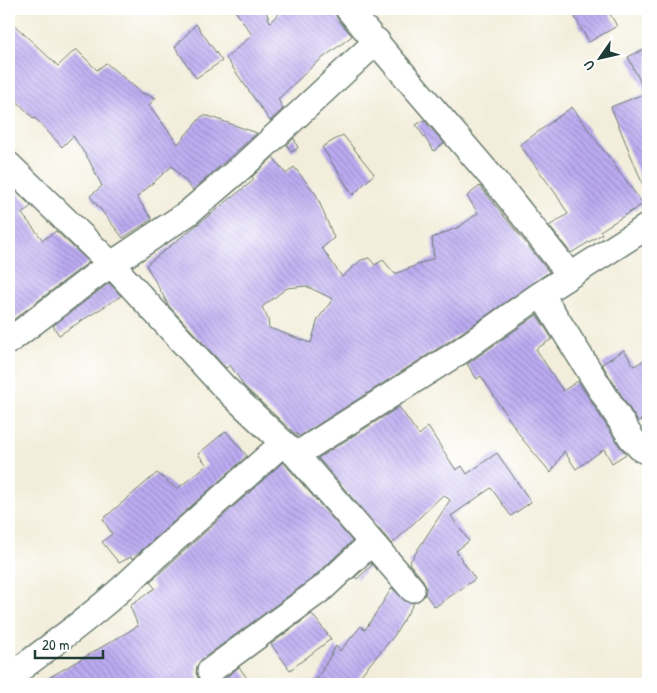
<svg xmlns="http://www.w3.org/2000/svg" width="657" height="693" viewBox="0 0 657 693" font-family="'Patrick Hand',sans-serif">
  <defs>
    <pattern id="building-back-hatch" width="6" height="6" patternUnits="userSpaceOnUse" patternTransform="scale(1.25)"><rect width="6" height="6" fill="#bcabf2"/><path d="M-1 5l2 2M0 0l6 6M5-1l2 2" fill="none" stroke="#988cc5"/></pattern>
  </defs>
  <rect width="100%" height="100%" fill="#fff"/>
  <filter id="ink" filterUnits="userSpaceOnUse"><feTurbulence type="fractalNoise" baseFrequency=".02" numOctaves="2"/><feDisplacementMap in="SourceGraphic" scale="10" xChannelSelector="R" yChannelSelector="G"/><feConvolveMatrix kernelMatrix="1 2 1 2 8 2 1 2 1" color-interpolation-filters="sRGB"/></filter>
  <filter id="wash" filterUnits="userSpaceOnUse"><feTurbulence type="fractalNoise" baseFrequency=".0096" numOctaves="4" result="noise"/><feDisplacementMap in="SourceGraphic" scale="20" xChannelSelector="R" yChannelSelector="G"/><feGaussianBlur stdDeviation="1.12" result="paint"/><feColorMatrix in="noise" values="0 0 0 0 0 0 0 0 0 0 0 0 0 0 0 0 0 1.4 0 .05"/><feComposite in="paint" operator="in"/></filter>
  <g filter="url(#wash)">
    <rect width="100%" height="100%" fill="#f3eedb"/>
    <g id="blocks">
      <path fill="url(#building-back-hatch)" fill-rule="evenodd" d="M 234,9 L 265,9 L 270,22 L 284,9 L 334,9 L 337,18 L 352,36 L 315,64 L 278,99 L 283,109 L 270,121 L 226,58 L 252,35 Z
        M 570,9 L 607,9 L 617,26 L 589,42 Z
        M 9,20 L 58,66 L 76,49 L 97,70 L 106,63 L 142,93 L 156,98 L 149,105 L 178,144 L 202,116 L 208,116 L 257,133 L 193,190 L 172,166 L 137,197 L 152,219 L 123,238 L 90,196 L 102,186 L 89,160 L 73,136 L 62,147 L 35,118 L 34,119 L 9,93 Z
        M 196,24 L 222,61 L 196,78 L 175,47 Z
        M 648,47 L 648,197 L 611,107 L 646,93 L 628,57 Z
        M 572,107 L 643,204 L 600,231 L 602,234 L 571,253 L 549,226 L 568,214 L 556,194 L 520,145 Z
        M 424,120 L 444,143 L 434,151 L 416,125 Z
        M 343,135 L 374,174 L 353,195 L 322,147 Z
        M 294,138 L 298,148 L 292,152 L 287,145 Z
        M 273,157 L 286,174 L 294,167 L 316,194 L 334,238 L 322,248 L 342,277 L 361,260 L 369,258 L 375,265 L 383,260 L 395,274 L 434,258 L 432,238 L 459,227 L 478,213 L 467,196 L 480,186 L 549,272 L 451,340 L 300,436 L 294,433 L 244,386 L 230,365 L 226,368 L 169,306 L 146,265 L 254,180 L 252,177 ZM 306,286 L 333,299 L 318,319 L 311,343 L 269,328 L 268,319 L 262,307 L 287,288 Z
        M 9,185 L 31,206 L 22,214 L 43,240 L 56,231 L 89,262 L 9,323 Z
        M 109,283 L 121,296 L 59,335 L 53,326 Z
        M 537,315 L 552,339 L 536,349 L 563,391 L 578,381 L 620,447 L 626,454 L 612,463 L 604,449 L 576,469 L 564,451 L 551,473 L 523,440 L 481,376 L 477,379 L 467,364 Z
        M 624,350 L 634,366 L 648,358 L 648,416 L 638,422 L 602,364 Z
        M 399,407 L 419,435 L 428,427 L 456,470 L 462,466 L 467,474 L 497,453 L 531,502 L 511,516 L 491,488 L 451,516 L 469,541 L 456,551 L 475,579 L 435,607 L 425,594 L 426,587 L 423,580 L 409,563 L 450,500 L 443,495 L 392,544 L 318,458 Z
        M 226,431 L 247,456 L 132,559 L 131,557 L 119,563 L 102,542 L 112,534 L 103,519 L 157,473 L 177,489 L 207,465 L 198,454 Z
        M 283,462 L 352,541 L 314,577 L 201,660 L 197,666 L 196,673 L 199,680 L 205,684 L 38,684 L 138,626 L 130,606 L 155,588 L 150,582 Z
        M 371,563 L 372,565 L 357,579 L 355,577 Z
        M 392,588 L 407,602 L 414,603 L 394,636 L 353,684 L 314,684 L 336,646 L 340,651 L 361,626 L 365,630 Z
        M 312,614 L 331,639 L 290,670 L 271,644 Z
        M 239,667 L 251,684 L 214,684 L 219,683 Z"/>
    </g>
  </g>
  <g filter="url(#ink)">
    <use href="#blocks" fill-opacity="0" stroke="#697b6e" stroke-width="1"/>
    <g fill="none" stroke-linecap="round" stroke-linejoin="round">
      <g stroke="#697b6e" stroke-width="28">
        <path id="minor" d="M 348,9 L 506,194 L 570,275
          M 9,165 L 112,265 L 224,387 L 296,455 L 459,352 L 541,294 L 648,226
          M 541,294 L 632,439 L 641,449 L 648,452
          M 9,341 L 97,274 L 188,213 L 244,165 L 377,41
          M 296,455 L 412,589
          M 210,671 L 323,588 L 371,543
          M 9,677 C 59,640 110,603 154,558 L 283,443"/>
      </g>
      <use href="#minor" stroke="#fff" stroke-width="25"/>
    </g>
  </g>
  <rect width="657" height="693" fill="none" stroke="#fff" stroke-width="30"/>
  <g transform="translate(600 58) rotate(236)" stroke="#ffffff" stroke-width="4" paint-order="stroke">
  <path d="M0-4L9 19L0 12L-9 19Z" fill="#1f3d34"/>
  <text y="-8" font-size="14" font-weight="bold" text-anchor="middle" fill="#1f3d34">U</text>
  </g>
  <path d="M35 650v8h68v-8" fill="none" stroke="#1f3d34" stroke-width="2.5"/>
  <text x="42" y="650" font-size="15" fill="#1f3d34" stroke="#ffffff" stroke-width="4" paint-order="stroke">20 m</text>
</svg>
